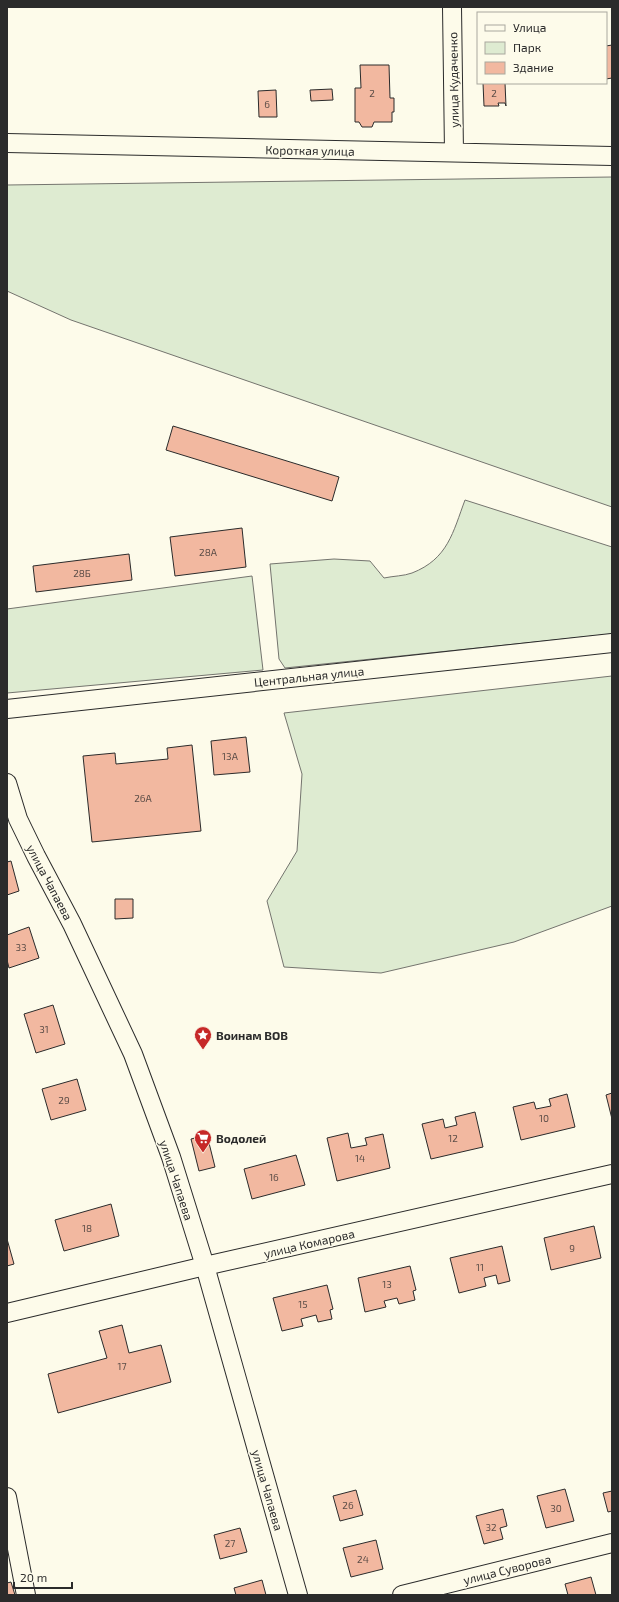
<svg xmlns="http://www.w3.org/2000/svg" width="619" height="1602" viewBox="0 0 619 1602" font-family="'Exo 2',sans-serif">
  <rect width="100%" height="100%" fill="#fdfbea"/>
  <path fill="#deebd1" stroke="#74746e" d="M 612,177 L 612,507 L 71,320 L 7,291 L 7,185 Z
    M 465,500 L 612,547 L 612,634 L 285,668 L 279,659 L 270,564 L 334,559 L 370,561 L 384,578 C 393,576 404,576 412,573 C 448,559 453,532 465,500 Z
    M 252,576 L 263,670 L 7,693 L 7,609 Z
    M 612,676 L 612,906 L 514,942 L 381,973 L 284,967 L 267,901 L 297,851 L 302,774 L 284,713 Z"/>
  <path fill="#f2b8a0" stroke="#2b2b2b" d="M 612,45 L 612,78 L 606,79 L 606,46 Z
    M 360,65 L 389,65 L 390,98 L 394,98 L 394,112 L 392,112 L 392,122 L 374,122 L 372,127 L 362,127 L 359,122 L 355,122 L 355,88 L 361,88 Z
    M 483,83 L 505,83 L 506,106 L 505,103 L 498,103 L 499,106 L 484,106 Z
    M 332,89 L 333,100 L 311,101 L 310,90 Z
    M 276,90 L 277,117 L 259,117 L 258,91 Z
    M 173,426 L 339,477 L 332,501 L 166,450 Z
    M 242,528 L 246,567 L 175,576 L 170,537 Z
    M 129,554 L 132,580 L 36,592 L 33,566 Z
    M 246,737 L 250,772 L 214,775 L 211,741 Z
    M 192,745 L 201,831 L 92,842 L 83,756 L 115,753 L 116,764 L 168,759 L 167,748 Z
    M 11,861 L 19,891 L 7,895 L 7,862 Z
    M 115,899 L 133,899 L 133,918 L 115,919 Z
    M 29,927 L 39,958 L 9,968 L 7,960 L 7,935 Z
    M 53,1005 L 65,1044 L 36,1053 L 24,1014 Z
    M 77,1079 L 86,1110 L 51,1120 L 42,1089 Z
    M 612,1093 L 612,1119 L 606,1095 Z
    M 567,1094 L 575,1127 L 521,1140 L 513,1107 L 534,1102 L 536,1109 L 551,1106 L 549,1099 Z
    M 475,1112 L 483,1147 L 431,1159 L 422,1124 L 443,1119 L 445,1128 L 457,1125 L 455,1117 Z
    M 348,1133 L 351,1148 L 367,1145 L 365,1138 L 383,1134 L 390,1168 L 337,1181 L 327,1138 Z
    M 207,1135 L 215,1167 L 199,1171 L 191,1139 Z
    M 296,1155 L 305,1185 L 252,1199 L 244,1169 Z
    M 111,1204 L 119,1236 L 64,1251 L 55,1220 Z
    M 594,1226 L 601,1258 L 551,1270 L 544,1238 Z
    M 7,1239 L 14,1264 L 7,1266 Z
    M 502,1246 L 510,1281 L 498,1284 L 496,1275 L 484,1278 L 486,1286 L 459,1293 L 450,1258 Z
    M 410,1266 L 416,1290 L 413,1291 L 415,1300 L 399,1304 L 397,1298 L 384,1301 L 386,1307 L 365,1312 L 358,1278 Z
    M 327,1285 L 333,1309 L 330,1310 L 332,1319 L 318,1322 L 316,1315 L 301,1319 L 303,1326 L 282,1331 L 273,1298 Z
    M 122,1325 L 129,1353 L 161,1345 L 171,1382 L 58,1413 L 48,1374 L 107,1358 L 99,1331 Z
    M 565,1489 L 574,1521 L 546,1528 L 537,1496 Z
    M 356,1490 L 363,1515 L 340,1521 L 333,1496 Z
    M 612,1491 L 612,1511 L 608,1512 L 603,1493 Z
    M 503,1509 L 507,1526 L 500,1528 L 503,1539 L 484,1544 L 476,1516 Z
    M 240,1528 L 247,1552 L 220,1559 L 214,1535 Z
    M 376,1540 L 383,1569 L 351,1577 L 343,1548 Z
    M 591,1577 L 596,1595 L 568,1595 L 565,1584 Z
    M 262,1580 L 266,1595 L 236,1595 L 234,1588 Z
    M 11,1582 L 15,1595 L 7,1595 L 7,1583 Z"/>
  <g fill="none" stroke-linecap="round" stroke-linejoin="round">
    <g stroke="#2b2b2b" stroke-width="20">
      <path id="minor" d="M 452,7 L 454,152
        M 7,143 L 612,156
        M 7,709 L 612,643
        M 7,783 L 18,819 L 36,856 L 72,924 L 133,1054 L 171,1157 L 205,1266 L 298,1595
        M 7,1313 L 205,1266 L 612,1174
        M 7,1497 L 26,1595
        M 402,1595 L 612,1543"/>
    </g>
    <use href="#minor" stroke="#fdfbea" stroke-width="18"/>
  </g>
  <defs>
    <g id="sight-pin" transform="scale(0.9)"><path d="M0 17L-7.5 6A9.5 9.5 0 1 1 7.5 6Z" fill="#c62828" stroke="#fdfbea"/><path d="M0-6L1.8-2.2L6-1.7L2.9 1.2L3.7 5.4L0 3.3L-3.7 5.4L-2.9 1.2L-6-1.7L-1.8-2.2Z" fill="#fff"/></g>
    <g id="supermarket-pin" transform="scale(0.9)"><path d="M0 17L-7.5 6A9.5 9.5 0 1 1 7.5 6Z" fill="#c62828" stroke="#fdfbea"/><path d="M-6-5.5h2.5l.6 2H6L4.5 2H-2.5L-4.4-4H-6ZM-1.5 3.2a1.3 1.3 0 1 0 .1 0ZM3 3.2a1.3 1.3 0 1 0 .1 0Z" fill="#fff"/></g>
  </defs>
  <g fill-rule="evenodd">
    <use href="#sight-pin" x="203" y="1035"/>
    <use href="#supermarket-pin" x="203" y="1138"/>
  </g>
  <g text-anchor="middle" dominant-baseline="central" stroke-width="3" stroke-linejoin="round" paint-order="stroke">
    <g font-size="10" fill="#5d4e48">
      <text x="372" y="93">2</text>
      <text x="494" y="93">2</text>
      <text x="267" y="104">6</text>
      <text x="208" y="552">28А</text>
      <text x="82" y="573">28Б</text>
      <text x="230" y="756">13А</text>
      <text x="143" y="798">26А</text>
      <text x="21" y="947">33</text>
      <text x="44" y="1029">31</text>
      <text x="64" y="1100">29</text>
      <text x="544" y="1118">10</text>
      <text x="453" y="1138">12</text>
      <text x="360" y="1158">14</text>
      <text x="274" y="1177">16</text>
      <text x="87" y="1228">18</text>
      <text x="572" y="1248">9</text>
      <text x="480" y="1267">11</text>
      <text x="387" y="1284">13</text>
      <text x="303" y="1304">15</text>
      <text x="122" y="1366">17</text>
      <text x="348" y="1505">26</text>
      <text x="556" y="1508">30</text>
      <text x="491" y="1527">32</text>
      <text x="230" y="1543">27</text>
      <text x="363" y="1559">24</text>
    </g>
    <g font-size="12" fill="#2b2b2b" stroke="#fdfbea">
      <text transform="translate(453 80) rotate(-91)">улица Кудаченко</text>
      <text transform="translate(310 150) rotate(1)">Короткая улица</text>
      <text transform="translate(309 676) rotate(-6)">Центральная улица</text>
      <text transform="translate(50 882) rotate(62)">улица Чапаева</text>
      <text transform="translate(177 1180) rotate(72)">улица Чапаева</text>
      <text transform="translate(309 1243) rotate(-13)">улица Комарова</text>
      <text transform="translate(268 1490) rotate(74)">улица Чапаева</text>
      <text transform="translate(507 1569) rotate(-14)">улица Суворова</text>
    </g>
    <g font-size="12" font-weight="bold" fill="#2b2b2b" stroke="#fdfbea" text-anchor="start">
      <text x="216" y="1035">Воинам ВОВ</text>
      <text x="216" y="1138">Водолей</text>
    </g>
  </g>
  <rect width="619" height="1602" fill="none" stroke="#2b2b2b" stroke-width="16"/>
  <rect x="477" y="12" width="130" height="72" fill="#fdfbea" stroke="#a9a89e"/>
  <rect x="485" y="25" width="20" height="6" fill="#fdfbea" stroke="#a9a89e"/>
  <text x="513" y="32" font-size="12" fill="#2b2b2b">Улица</text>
  <rect x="485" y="42" width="20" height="12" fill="#deebd1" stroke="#a9a89e"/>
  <text x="513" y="52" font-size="12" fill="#2b2b2b">Парк</text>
  <rect x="485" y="62" width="20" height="12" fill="#f2b8a0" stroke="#a9a89e"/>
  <text x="513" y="72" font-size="12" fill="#2b2b2b">Здание</text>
  <path d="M14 1582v6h58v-6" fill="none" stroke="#2b2b2b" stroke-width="2"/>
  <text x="20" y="1582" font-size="12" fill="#2b2b2b" stroke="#fdfbea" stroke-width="3" paint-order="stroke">20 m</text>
</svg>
